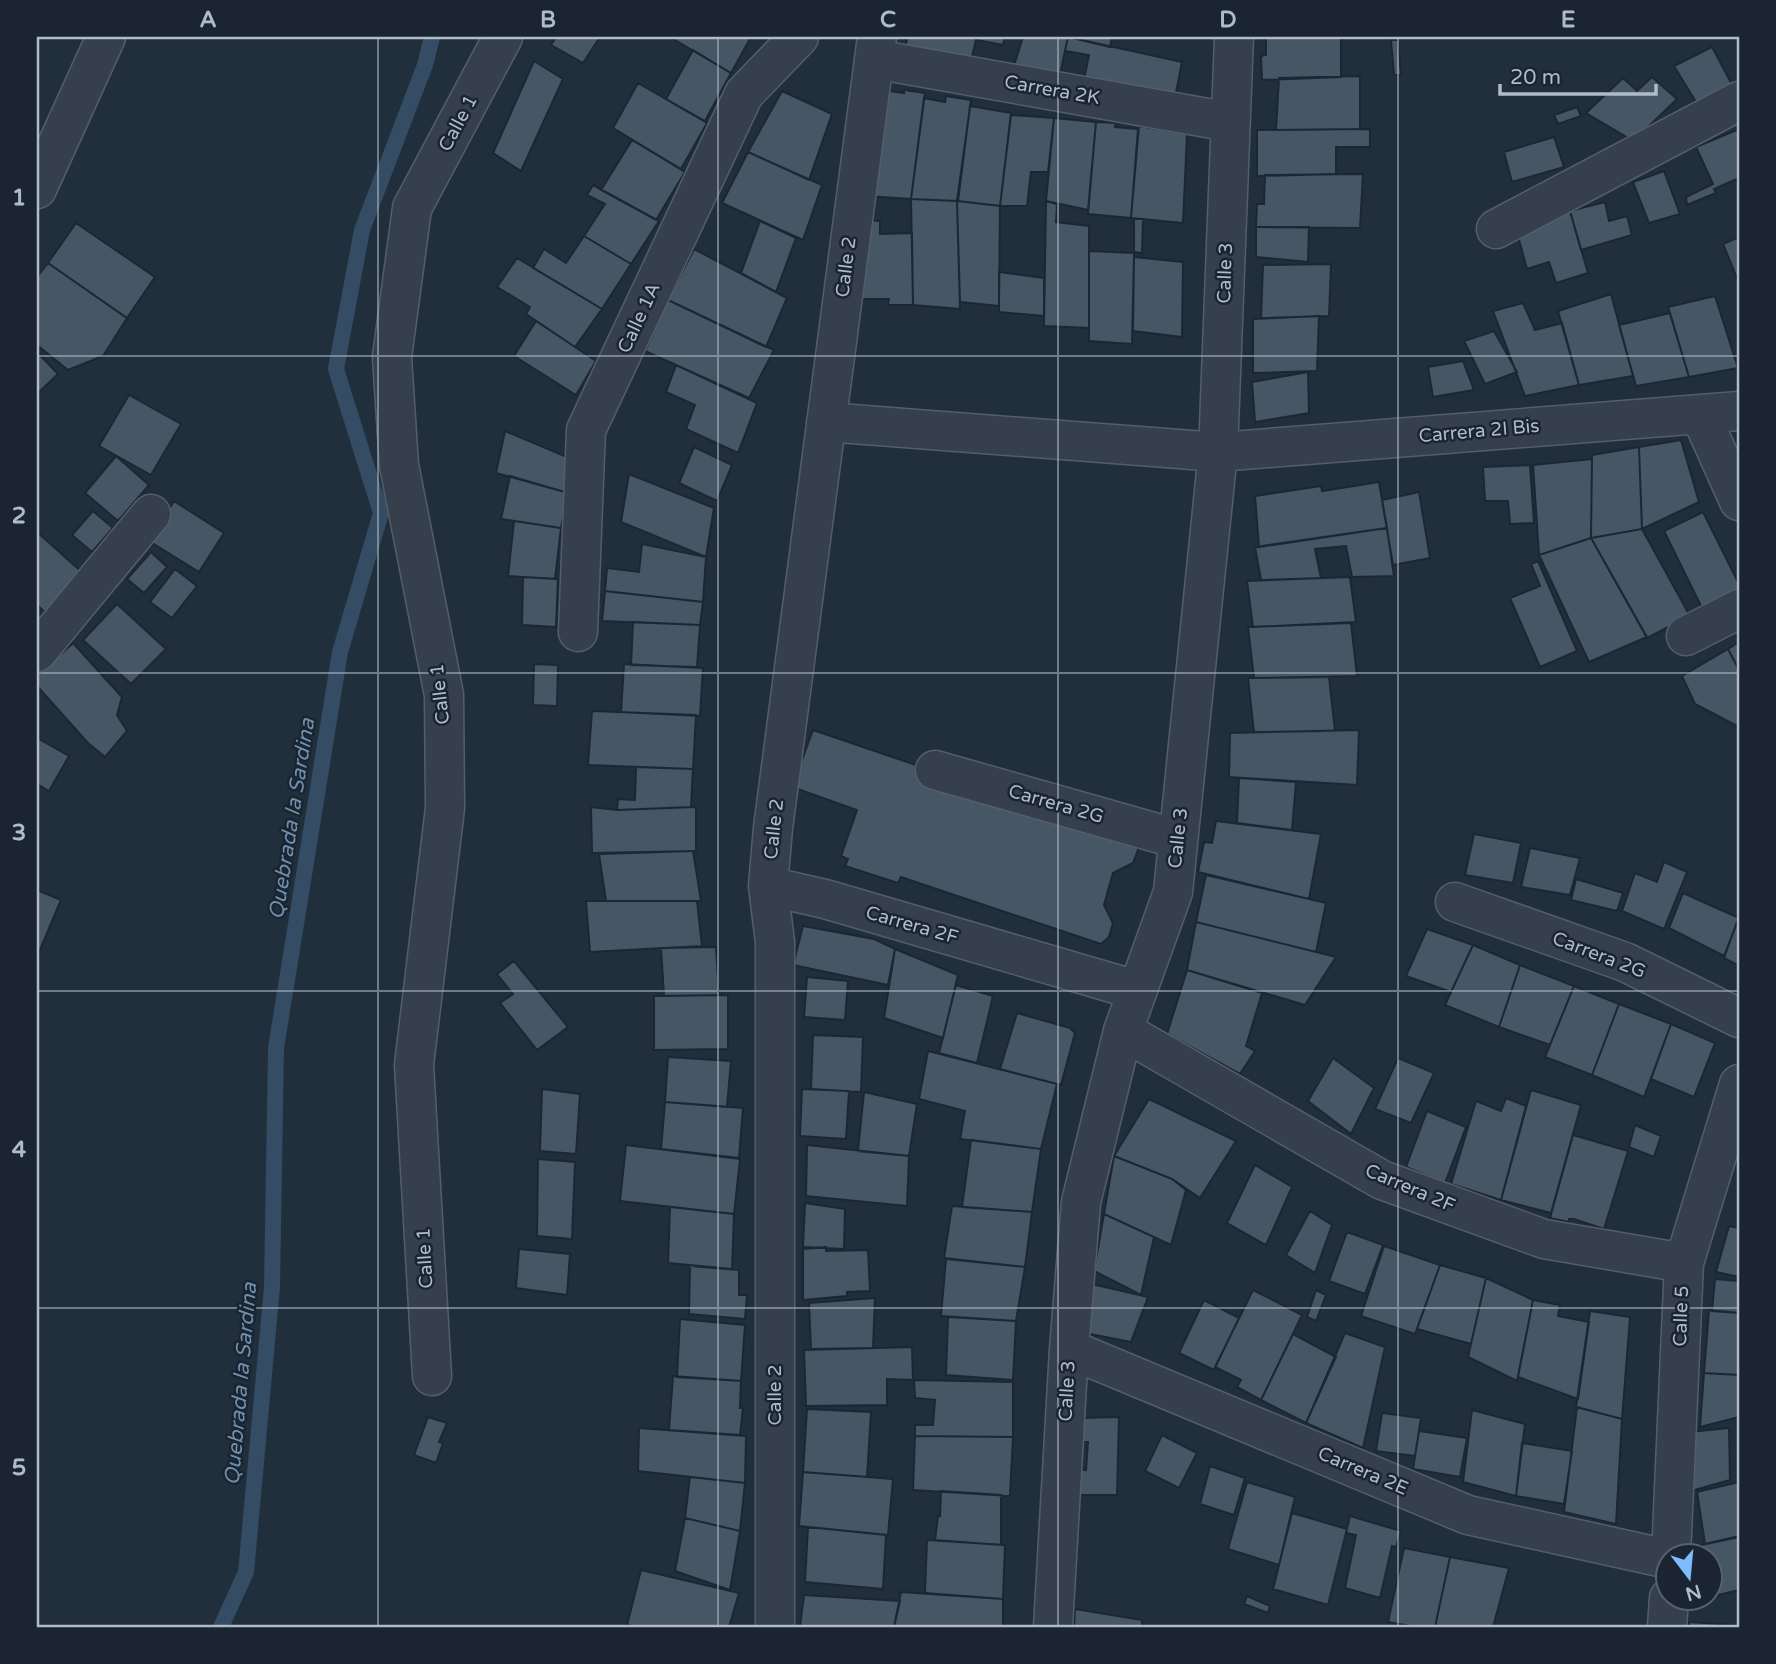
<svg xmlns="http://www.w3.org/2000/svg" width="1776" height="1664" viewBox="0 0 1776 1664" font-family="'Varela Round',sans-serif">
  <rect width="100%" height="100%" fill="#212f3c"/>
  <g fill="none" stroke-linecap="round" stroke-linejoin="round">
    <path stroke="#344c64" stroke-width="16" d="M 221,1627 L 246,1572 L 272,1287 L 276,1048 L 340,652 L 381,513 L 336,369 L 362,230 L 425,65 L 432,37"/>
  </g>
  <path fill="#475665" stroke="#1c2733" stroke-width="2" d="M 556,37 L 600,37 L 583,63 L 551,45 Z
    M 677,37 L 751,37 L 731,73 L 675,40 Z
    M 908,37 L 1005,37 L 1003,45 L 976,40 L 970,65 L 903,52 Z
    M 1023,37 L 1068,37 L 1058,84 L 1011,75 Z
    M 1068,37 L 1112,37 L 1110,47 Z
    M 1068,37 L 1182,62 L 1173,108 L 1082,89 L 1089,55 L 1065,51 Z
    M 1266,37 L 1341,37 L 1341,77 L 1262,80 L 1261,56 L 1266,55 Z
    M 1391,40 L 1398,40 L 1401,75 L 1394,75 Z
    M 1712,47 L 1737,94 L 1702,112 L 1674,66 Z
    M 693,50 L 731,73 L 705,121 L 666,99 Z
    M 534,61 L 563,79 L 521,171 L 493,153 Z
    M 1360,76 L 1360,129 L 1276,130 L 1279,78 Z
    M 1652,77 L 1677,99 L 1647,128 L 1630,139 L 1586,113 L 1623,78 L 1637,91 Z
    M 638,83 L 707,123 L 681,169 L 613,128 Z
    M 882,90 L 904,93 L 904,90 L 925,93 L 911,199 L 867,196 Z
    M 782,91 L 832,114 L 809,180 L 748,152 Z
    M 946,96 L 971,100 L 957,201 L 911,199 L 924,98 L 945,102 Z
    M 970,106 L 1011,113 L 1000,206 L 958,201 Z
    M 1577,107 L 1581,116 L 1558,124 L 1554,115 Z
    M 1011,115 L 1054,118 L 1048,172 L 1031,172 L 1027,206 L 1000,206 Z
    M 1054,118 L 1096,122 L 1088,210 L 1046,201 Z
    M 1096,122 L 1116,123 L 1115,127 L 1138,129 L 1131,218 L 1088,214 Z
    M 1139,126 L 1187,134 L 1183,223 L 1131,218 Z
    M 1370,129 L 1370,147 L 1336,147 L 1336,174 L 1257,176 L 1257,130 Z
    M 1739,129 L 1739,178 L 1714,189 L 1716,193 L 1687,205 L 1686,197 L 1713,184 L 1696,147 Z
    M 1554,137 L 1564,167 L 1512,182 L 1504,152 Z
    M 632,140 L 685,172 L 656,220 L 601,190 Z
    M 748,152 L 822,185 L 803,240 L 722,203 Z
    M 1664,171 L 1680,214 L 1649,223 L 1633,182 Z
    M 1363,174 L 1360,228 L 1256,227 L 1257,204 L 1264,204 L 1265,175 Z
    M 593,185 L 659,221 L 631,264 L 584,236 L 605,204 L 587,195 Z
    M 911,199 L 957,201 L 960,309 L 913,305 Z
    M 957,201 L 1000,206 L 999,306 L 960,302 Z
    M 1046,201 L 1057,204 L 1056,222 L 1089,226 L 1089,328 L 1044,326 Z
    M 1605,202 L 1609,221 L 1627,216 L 1632,235 L 1581,250 L 1570,211 Z
    M 1570,211 L 1588,273 L 1556,283 L 1549,262 L 1527,269 L 1516,229 Z
    M 1134,219 L 1143,219 L 1142,253 L 1134,252 Z
    M 866,220 L 880,221 L 880,234 L 912,233 L 913,305 L 888,305 L 889,299 L 862,299 Z
    M 760,221 L 796,238 L 776,292 L 741,273 Z
    M 76,223 L 155,277 L 127,318 L 48,263 Z
    M 1256,227 L 1309,227 L 1308,262 L 1256,257 Z
    M 584,236 L 631,264 L 602,309 L 533,268 L 544,249 L 566,263 Z
    M 1739,237 L 1739,283 L 1723,244 Z
    M 694,249 L 787,298 L 766,347 L 668,300 Z
    M 1089,251 L 1134,253 L 1132,344 L 1089,341 Z
    M 1134,257 L 1183,262 L 1182,337 L 1133,331 Z
    M 517,258 L 602,309 L 575,347 L 526,314 L 530,307 L 497,287 Z
    M 48,263 L 127,318 L 103,356 L 68,370 L 37,345 L 37,277 Z
    M 1331,264 L 1329,316 L 1261,318 L 1263,265 Z
    M 999,272 L 1044,278 L 1044,316 L 999,312 Z
    M 1611,294 L 1633,376 L 1579,385 L 1558,311 Z
    M 1715,296 L 1738,368 L 1689,377 L 1668,307 Z
    M 668,300 L 774,350 L 749,398 L 645,351 Z
    M 1523,303 L 1535,330 L 1562,323 L 1579,385 L 1525,396 L 1493,311 Z
    M 1670,313 L 1689,377 L 1636,386 L 1619,325 Z
    M 1319,316 L 1317,371 L 1253,373 L 1253,319 Z
    M 536,321 L 596,361 L 576,395 L 514,356 Z
    M 1494,331 L 1517,372 L 1485,384 L 1464,341 Z
    M 37,352 L 58,374 L 37,394 Z
    M 1463,361 L 1474,390 L 1433,397 L 1428,367 Z
    M 676,365 L 757,403 L 738,453 L 686,429 L 695,405 L 666,392 Z
    M 1308,372 L 1309,413 L 1255,422 L 1252,382 Z
    M 129,395 L 181,424 L 151,475 L 99,446 Z
    M 505,431 L 574,460 L 568,493 L 496,473 Z
    M 1681,440 L 1699,502 L 1642,529 L 1639,447 Z
    M 694,447 L 732,465 L 717,501 L 679,483 Z
    M 1639,447 L 1642,529 L 1591,538 L 1592,455 Z
    M 116,456 L 149,485 L 118,521 L 85,493 Z
    M 1592,459 L 1591,538 L 1539,555 L 1533,465 Z
    M 1530,465 L 1534,523 L 1510,524 L 1508,501 L 1485,501 L 1483,467 Z
    M 629,474 L 714,508 L 706,557 L 621,522 Z
    M 510,476 L 568,493 L 561,528 L 501,519 Z
    M 1379,482 L 1387,528 L 1259,547 L 1255,496 L 1321,486 L 1322,491 Z
    M 1419,492 L 1430,558 L 1393,565 L 1382,500 Z
    M 174,501 L 224,533 L 199,572 L 149,541 Z
    M 93,511 L 113,528 L 92,552 L 72,535 Z
    M 1703,512 L 1739,584 L 1739,590 L 1703,610 L 1664,531 Z
    M 514,521 L 561,528 L 555,579 L 508,576 Z
    M 1387,528 L 1394,576 L 1352,577 L 1346,546 L 1315,549 L 1321,578 L 1261,580 L 1255,547 Z
    M 1642,529 L 1690,616 L 1647,638 L 1591,538 Z
    M 37,532 L 84,574 L 48,615 L 37,605 Z
    M 1591,538 L 1647,637 L 1589,662 L 1539,555 Z
    M 642,544 L 706,557 L 703,602 L 605,591 L 607,568 L 639,572 Z
    M 151,552 L 167,567 L 144,593 L 127,579 Z
    M 1538,561 L 1577,651 L 1540,667 L 1510,598 L 1540,586 L 1531,564 Z
    M 175,569 L 197,586 L 172,618 L 150,602 Z
    M 523,577 L 558,579 L 556,627 L 522,625 Z
    M 1350,577 L 1356,622 L 1253,627 L 1247,581 Z
    M 605,591 L 703,602 L 700,625 L 602,621 Z
    M 117,604 L 166,649 L 131,684 L 83,640 Z
    M 633,622 L 700,625 L 697,667 L 631,665 Z
    M 1351,623 L 1357,676 L 1254,678 L 1248,627 Z
    M 1739,642 L 1739,670 L 1728,649 Z
    M 73,643 L 122,697 L 117,715 L 127,731 L 105,757 L 88,743 L 37,686 L 37,675 Z
    M 1728,649 L 1739,670 L 1739,727 L 1695,704 L 1682,676 Z
    M 534,664 L 558,665 L 557,706 L 533,705 Z
    M 624,664 L 703,668 L 700,716 L 621,712 Z
    M 1329,677 L 1335,731 L 1254,732 L 1248,678 Z
    M 592,711 L 696,715 L 693,769 L 588,765 Z
    M 813,730 L 1136,840 L 1138,850 L 1133,863 L 1113,873 L 1104,905 L 1113,923 L 1109,937 L 1101,944 L 901,877 L 898,883 L 845,866 L 848,859 L 841,856 L 857,810 L 792,787 Z
    M 1359,730 L 1357,785 L 1229,777 L 1230,733 Z
    M 37,738 L 69,756 L 49,791 L 37,784 Z
    M 636,767 L 693,769 L 691,807 L 617,810 L 618,799 L 635,800 Z
    M 1239,778 L 1296,782 L 1292,830 L 1237,823 Z
    M 591,807 L 617,810 L 696,807 L 696,851 L 592,853 Z
    M 1216,821 L 1321,834 L 1309,899 L 1198,872 L 1204,842 L 1212,843 Z
    M 1474,834 L 1521,843 L 1513,883 L 1465,875 Z
    M 1530,848 L 1580,858 L 1570,895 L 1521,887 Z
    M 693,851 L 701,901 L 606,901 L 599,854 Z
    M 1664,862 L 1687,872 L 1664,929 L 1622,911 L 1635,873 L 1657,882 Z
    M 1206,875 L 1326,903 L 1316,952 L 1196,922 Z
    M 1576,879 L 1623,893 L 1617,911 L 1571,900 Z
    M 37,890 L 61,900 L 37,957 Z
    M 1683,893 L 1739,918 L 1724,956 L 1669,928 Z
    M 586,901 L 697,901 L 702,946 L 590,952 Z
    M 1739,916 L 1739,966 L 1724,958 Z
    M 1196,922 L 1336,957 L 1305,1005 L 1187,970 Z
    M 803,926 L 874,939 L 895,949 L 888,985 L 793,965 Z
    M 1427,929 L 1473,945 L 1451,992 L 1406,976 Z
    M 1473,945 L 1520,965 L 1499,1027 L 1445,1005 Z
    M 716,947 L 719,995 L 664,996 L 661,948 Z
    M 895,949 L 958,975 L 943,1038 L 884,1018 Z
    M 514,961 L 568,1027 L 537,1050 L 500,1003 L 513,994 L 497,974 Z
    M 1520,965 L 1574,986 L 1550,1045 L 1499,1027 Z
    M 1187,970 L 1262,993 L 1246,1046 L 1255,1051 L 1240,1074 L 1167,1034 Z
    M 807,977 L 848,981 L 845,1020 L 804,1017 Z
    M 956,985 L 993,996 L 977,1063 L 939,1053 Z
    M 1574,986 L 1619,1004 L 1592,1075 L 1545,1057 Z
    M 728,995 L 728,1049 L 654,1050 L 654,996 Z
    M 1619,1004 L 1671,1024 L 1644,1097 L 1592,1075 Z
    M 1017,1013 L 1070,1028 L 1075,1033 L 1061,1085 L 1000,1069 Z
    M 1671,1024 L 1715,1043 L 1694,1097 L 1651,1079 Z
    M 813,1035 L 863,1037 L 861,1092 L 811,1089 Z
    M 928,1051 L 1057,1084 L 1041,1149 L 960,1139 L 965,1111 L 919,1099 Z
    M 668,1057 L 731,1061 L 727,1107 L 665,1102 Z
    M 1333,1058 L 1374,1088 L 1351,1134 L 1308,1101 Z
    M 1398,1058 L 1434,1073 L 1411,1123 L 1375,1109 Z
    M 542,1089 L 580,1094 L 576,1154 L 540,1151 Z
    M 802,1089 L 849,1091 L 846,1139 L 800,1136 Z
    M 1531,1090 L 1581,1105 L 1551,1213 L 1501,1200 Z
    M 864,1092 L 917,1104 L 909,1156 L 858,1151 Z
    M 1506,1098 L 1526,1106 L 1501,1200 L 1451,1184 L 1476,1101 L 1501,1111 Z
    M 1149,1099 L 1236,1141 L 1200,1198 L 1172,1179 L 1114,1156 Z
    M 665,1102 L 743,1108 L 739,1158 L 661,1149 Z
    M 1427,1111 L 1466,1127 L 1445,1183 L 1406,1167 Z
    M 1635,1125 L 1661,1136 L 1654,1157 L 1629,1147 Z
    M 1573,1135 L 1628,1151 L 1604,1229 L 1574,1219 L 1569,1219 L 1569,1222 L 1550,1218 Z
    M 971,1140 L 1041,1149 L 1032,1212 L 962,1207 Z
    M 626,1145 L 740,1159 L 734,1214 L 620,1201 Z
    M 807,1145 L 909,1156 L 907,1206 L 806,1196 Z
    M 1114,1156 L 1172,1179 L 1186,1190 L 1171,1245 L 1104,1214 Z
    M 538,1159 L 575,1162 L 572,1239 L 537,1236 Z
    M 1255,1165 L 1292,1187 L 1266,1245 L 1227,1223 Z
    M 805,1203 L 845,1209 L 844,1249 L 803,1247 Z
    M 952,1206 L 1032,1212 L 1025,1267 L 944,1258 Z
    M 670,1207 L 734,1214 L 732,1269 L 668,1263 Z
    M 1310,1211 L 1332,1225 L 1315,1273 L 1286,1255 Z
    M 1104,1214 L 1154,1237 L 1141,1295 L 1094,1271 Z
    M 1729,1226 L 1739,1228 L 1739,1277 L 1716,1272 Z
    M 1347,1232 L 1383,1245 L 1365,1294 L 1329,1281 Z
    M 1384,1246 L 1440,1265 L 1415,1334 L 1361,1316 Z
    M 826,1247 L 826,1251 L 868,1250 L 870,1291 L 847,1292 L 847,1296 L 803,1300 L 803,1249 Z
    M 519,1249 L 570,1254 L 567,1295 L 516,1288 Z
    M 946,1259 L 1025,1267 L 1016,1321 L 941,1316 Z
    M 1440,1265 L 1486,1278 L 1471,1344 L 1417,1329 Z
    M 690,1266 L 739,1270 L 739,1295 L 747,1295 L 745,1319 L 689,1314 Z
    M 1486,1278 L 1533,1300 L 1517,1381 L 1468,1357 Z
    M 1715,1279 L 1739,1281 L 1739,1313 L 1712,1311 Z
    M 1092,1284 L 1148,1297 L 1131,1342 L 1075,1331 Z
    M 1253,1290 L 1302,1315 L 1261,1400 L 1237,1387 L 1241,1380 L 1215,1367 Z
    M 1316,1290 L 1326,1295 L 1316,1321 L 1307,1317 Z
    M 875,1298 L 873,1348 L 811,1349 L 809,1303 Z
    M 1204,1300 L 1239,1318 L 1214,1370 L 1179,1353 Z
    M 1533,1300 L 1560,1305 L 1558,1316 L 1589,1322 L 1578,1399 L 1518,1377 Z
    M 1709,1310 L 1739,1313 L 1739,1375 L 1704,1373 Z
    M 1590,1311 L 1630,1317 L 1622,1419 L 1576,1407 Z
    M 948,1317 L 1016,1321 L 1013,1380 L 946,1375 Z
    M 680,1319 L 745,1325 L 741,1381 L 677,1377 Z
    M 1345,1333 L 1385,1347 L 1363,1448 L 1306,1423 Z
    M 1293,1334 L 1336,1357 L 1306,1423 L 1261,1400 Z
    M 912,1347 L 913,1380 L 887,1379 L 887,1405 L 806,1406 L 804,1350 Z
    M 1704,1373 L 1739,1375 L 1739,1417 L 1700,1427 Z
    M 673,1376 L 741,1381 L 740,1408 L 743,1408 L 740,1435 L 669,1430 Z
    M 914,1380 L 1013,1382 L 1013,1437 L 915,1436 L 915,1425 L 933,1425 L 935,1400 L 915,1398 Z
    M 1577,1407 L 1622,1419 L 1616,1524 L 1564,1512 Z
    M 807,1409 L 871,1412 L 867,1477 L 803,1472 Z
    M 1472,1410 L 1525,1424 L 1516,1496 L 1463,1482 Z
    M 1382,1413 L 1421,1418 L 1415,1456 L 1376,1451 Z
    M 428,1417 L 447,1423 L 439,1442 L 443,1443 L 436,1463 L 414,1455 Z
    M 1119,1417 L 1117,1495 L 1078,1495 L 1079,1469 L 1086,1470 L 1088,1442 L 1079,1442 L 1080,1418 Z
    M 639,1428 L 746,1436 L 745,1483 L 638,1471 Z
    M 1729,1428 L 1730,1480 L 1691,1491 L 1689,1432 Z
    M 1419,1431 L 1467,1438 L 1460,1477 L 1413,1469 Z
    M 1162,1435 L 1197,1453 L 1179,1488 L 1145,1471 Z
    M 915,1436 L 1013,1437 L 1010,1496 L 913,1490 Z
    M 1522,1443 L 1572,1451 L 1564,1504 L 1516,1496 Z
    M 1210,1466 L 1245,1478 L 1234,1515 L 1200,1504 Z
    M 803,1472 L 893,1479 L 888,1535 L 799,1526 Z
    M 690,1477 L 745,1483 L 740,1531 L 685,1518 Z
    M 1247,1482 L 1295,1497 L 1279,1565 L 1228,1549 Z
    M 1739,1482 L 1739,1536 L 1705,1544 L 1697,1492 Z
    M 941,1491 L 1001,1495 L 1001,1545 L 935,1540 L 938,1516 L 940,1516 Z
    M 1292,1513 L 1347,1529 L 1328,1605 L 1273,1589 Z
    M 1350,1516 L 1401,1531 L 1396,1547 L 1392,1546 L 1380,1598 L 1345,1588 L 1356,1535 L 1346,1533 Z
    M 685,1518 L 740,1531 L 730,1590 L 675,1571 Z
    M 808,1527 L 886,1535 L 883,1589 L 805,1582 Z
    M 1739,1537 L 1739,1590 L 1710,1597 L 1710,1556 L 1693,1556 L 1692,1547 Z
    M 927,1540 L 1005,1545 L 1003,1599 L 925,1593 Z
    M 1404,1548 L 1450,1557 L 1435,1627 L 1416,1627 L 1388,1622 Z
    M 1450,1557 L 1509,1568 L 1493,1627 L 1435,1627 Z
    M 641,1570 L 739,1593 L 729,1627 L 639,1627 L 627,1625 Z
    M 901,1592 L 1003,1599 L 1003,1627 L 894,1627 Z
    M 804,1595 L 900,1601 L 894,1627 L 800,1627 Z
    M 1247,1596 L 1270,1606 L 1268,1613 L 1244,1604 Z
    M 1075,1609 L 1142,1620 L 1142,1627 L 1074,1627 Z
    M 1689,1622 L 1735,1625 L 1735,1627 L 1689,1627 Z"/>
  <g fill="none" stroke-linecap="round" stroke-linejoin="round">
    <g stroke="#535e6a" stroke-width="41">
      <path id="street" d="M 874,59 L 1230,122
        M 37,189 L 106,37
        M 1496,229 L 1739,101
        M 1700,414 L 1739,501
        M 826,422 L 1218,452 L 1739,411
        M 578,632 L 586,430 L 744,94 L 799,37
        M 1686,636 L 1739,609
        M 37,652 L 151,514
        M 935,770 L 1178,839
        M 768,886 L 825,899 L 1136,990
        M 1455,902 L 1625,962 L 1739,1018
        M 1123,1031 L 1382,1180 L 1544,1239 L 1684,1263
        M 1069,1349 L 1468,1515 L 1668,1559
        M 432,1376 L 414,1065 L 445,808 L 444,695 L 399,465 L 392,357 L 412,208 L 503,37
        M 1671,1556 L 1684,1263 L 1739,1084
        M 775,1627 L 775,942 L 768,886 L 773,828 L 877,37
        M 1053,1627 L 1069,1349 L 1081,1202 L 1123,1031 L 1173,892 L 1218,452 L 1234,37
        M 1667,1627 L 1669,1598"/>
    </g>
    <use href="#street" stroke="#35404c" stroke-width="38"/>
  </g>
  <path fill="none" stroke="#b0bbc8" stroke-width="2" stroke-opacity="0.55" d="M 378,37 L 378,1627M 718,37 L 718,1627M 1058,37 L 1058,1627M 1398,37 L 1398,1627M 37,356 L 1739,356M 37,673 L 1739,673M 37,991 L 1739,991M 37,1308 L 1739,1308"/>
  <g text-anchor="middle" dominant-baseline="central" stroke-width="5" stroke-linejoin="round" paint-order="stroke">
    <g font-size="19" fill="#b0bbc8" stroke="#1a2531">
      <text transform="translate(1052 90) rotate(10)">Carrera 2K</text>
      <text transform="translate(458 123) rotate(-62)">Calle 1</text>
      <text transform="translate(846 267) rotate(-83)">Calle 2</text>
      <text transform="translate(1225 273) rotate(-88)">Calle 3</text>
      <text transform="translate(639 318) rotate(-65)">Calle 1A</text>
      <text transform="translate(1479 431) rotate(-5)">Carrera 2I Bis</text>
      <text transform="translate(440 694) rotate(-96)">Calle 1</text>
      <text transform="translate(1056 804) rotate(16)">Carrera 2G</text>
      <text transform="translate(774 829) rotate(-84)">Calle 2</text>
      <text transform="translate(1178 838) rotate(-84)">Calle 3</text>
      <text transform="translate(912 925) rotate(16)">Carrera 2F</text>
      <text transform="translate(1599 955) rotate(21)">Carrera 2G</text>
      <text transform="translate(1410 1188) rotate(23)">Carrera 2F</text>
      <text transform="translate(425 1258) rotate(-93)">Calle 1</text>
      <text transform="translate(1681 1316) rotate(-88)">Calle 5</text>
      <text transform="translate(1067 1391) rotate(-87)">Calle 3</text>
      <text transform="translate(775 1395) rotate(-90)">Calle 2</text>
      <text transform="translate(1363 1471) rotate(23)">Carrera 2E</text>
    </g>
    <g font-size="21" font-style="italic" fill="#6f8fad" stroke="#1a2531">
      <text transform="translate(292 819) rotate(-81)">Quebrada la Sardina</text>
      <text transform="translate(241 1384) rotate(-85)">Quebrada la Sardina</text>
    </g>
  </g>
  <rect width="1776" height="1664" fill="none" stroke="#1a2531" stroke-width="77"/>
  <g transform="translate(1689 1577) rotate(164)"><circle r="33" fill="#1a2531" stroke="#56616d" stroke-width="2"/>
  <path d="M0-5L12 26L0 18L-12 26Z" fill="#80bbfd"/>
  <text y="-10" font-size="19" font-weight="bold" text-anchor="middle" fill="#b0bbc8">N</text>
  </g>
  <path d="M1500 84v10h156v-10" fill="none" stroke="#b0bbc8" stroke-width="3.5"/>
  <text x="1510" y="84" font-size="21" fill="#b0bbc8" stroke="#1a2531" stroke-width="5" paint-order="stroke">20 m</text>
  <rect x="38" y="38" width="1700" height="1588" fill="none" stroke="#b0bbc8" stroke-width="2.5"/>
  <g font-size="23" text-anchor="middle" font-weight="bold" fill="#b0bbc8">
    <text x="208" y="27">A</text>
    <text x="548" y="27">B</text>
    <text x="888" y="27">C</text>
    <text x="1228" y="27">D</text>
    <text x="1568" y="27">E</text>
    <text x="19" y="205">1</text>
    <text x="19" y="523">2</text>
    <text x="19" y="840">3</text>
    <text x="19" y="1157">4</text>
    <text x="19" y="1475">5</text>
  </g>
</svg>
